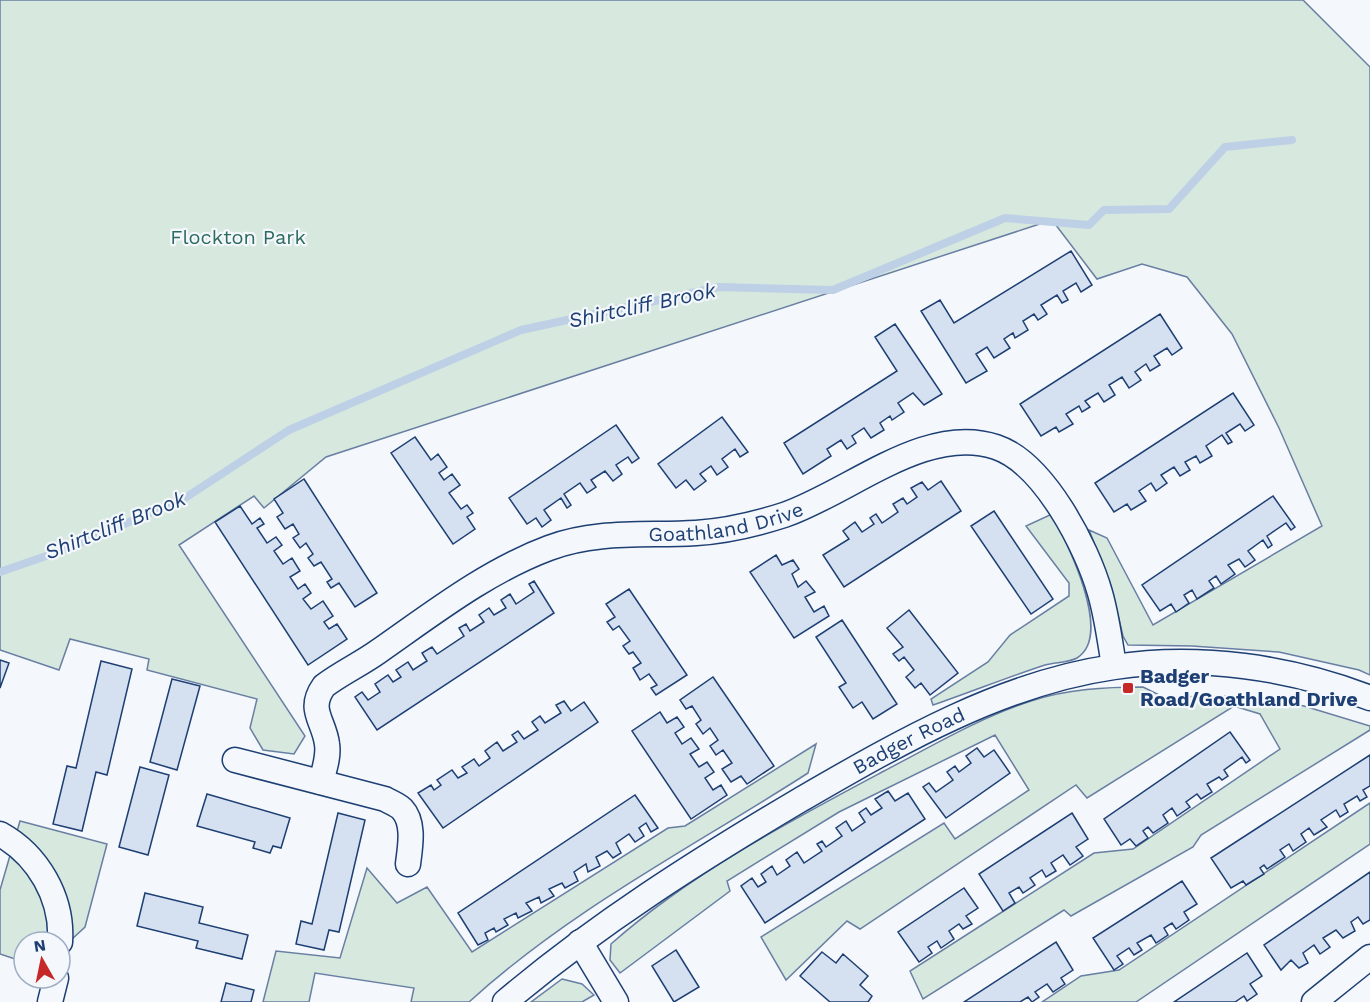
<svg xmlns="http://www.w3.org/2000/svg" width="1370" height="1002" viewBox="0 0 1370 1002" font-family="'Work Sans',sans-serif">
  <rect width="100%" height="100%" fill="#f4f7fb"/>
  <path fill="#d7e8df" stroke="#687fa3" stroke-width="1.5" d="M 0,0 L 1303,0 L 1370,67 L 1370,675 L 1359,670 L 1279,652 L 1192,646 L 1128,645 L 1123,636 L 1111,586 L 1089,530 L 1107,538 L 1153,625 L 1322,526 L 1279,428 L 1232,334 L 1187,277 L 1142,264 L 1097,279 L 1052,220 L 326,457 L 264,508 L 254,496 L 179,545 L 305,736 L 294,754 L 263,750 L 250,728 L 257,699 L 147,670 L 149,659 L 70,639 L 59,670 L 0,650 Z
    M 1052,514 C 1066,541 1114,635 1077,658 C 1068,663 1054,662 1045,665 C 1008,677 971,692 933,705 L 931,699 L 988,662 L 1010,635 L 1069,596 L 1069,583 L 1026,526 Z
    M 1143,687 L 1163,697 L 1238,696 L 1304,706 L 1370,726 L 1370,730 L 1201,835 L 1193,847 L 1071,916 L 1064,910 L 923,999 L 910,971 L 1094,853 L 1133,849 L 1280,749 L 1260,714 L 1234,706 L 1087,798 L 1076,785 L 860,929 L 847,921 L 786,980 L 761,937 L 944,823 L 955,839 L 1029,790 L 995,735 L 839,812 L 727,881 L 730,891 L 620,973 L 610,960 L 611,944 C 691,873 790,821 884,771 C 932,746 979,718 1031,701 C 1067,689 1106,687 1143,687 Z
    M 816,744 L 808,773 C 693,847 571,909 469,1002 L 411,1002 L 414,988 L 315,973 L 309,1002 L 263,1002 L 276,951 L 340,958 L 367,868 L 397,903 L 427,887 L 472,952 L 668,828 L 685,826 Z
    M 1370,803 L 1370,844 L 1136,1002 L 1042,1002 L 1081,976 L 1119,970 Z
    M 20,821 L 107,844 L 85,927 L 60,950 L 60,942 L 24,942 L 24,962 L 0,954 L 0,890 Z
    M 562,979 L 582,984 L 594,995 L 582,1002 L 531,1002 Z"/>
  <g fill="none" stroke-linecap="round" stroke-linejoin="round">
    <path stroke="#bed0e5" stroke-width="8" d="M 0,572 L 66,549 L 185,498 L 289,430 L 521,330 L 719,287 L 833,290 L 1005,218 L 1089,225 L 1104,210 L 1169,209 L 1225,147 L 1292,140"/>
  </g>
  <path fill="#d5e0f0" stroke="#1d3f73" stroke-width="1.5" d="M 1071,251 L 1092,285 L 1081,292 L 1076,283 L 1063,291 L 1068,300 L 1062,303 L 1057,295 L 1041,305 L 1047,314 L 1038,320 L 1034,314 L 1023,321 L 1028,330 L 1015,338 L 1013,333 L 1004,339 L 1010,348 L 994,358 L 987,347 L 976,354 L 987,371 L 966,383 L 921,311 L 940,300 L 954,323 Z
    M 1160,314 L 1182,348 L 1172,355 L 1167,348 L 1154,356 L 1160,365 L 1150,371 L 1146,364 L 1135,372 L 1141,380 L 1129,388 L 1122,377 L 1109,385 L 1115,395 L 1104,402 L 1098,393 L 1085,401 L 1090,407 L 1082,412 L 1079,406 L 1066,414 L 1073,424 L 1059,432 L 1056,427 L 1041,436 L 1020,404 Z
    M 895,324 L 942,394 L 924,405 L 913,393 L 898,403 L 904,412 L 892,420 L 890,416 L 880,423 L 884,430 L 871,438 L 864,428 L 852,436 L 856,443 L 847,449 L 841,440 L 827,449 L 831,456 L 803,474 L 784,443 L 897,371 L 875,337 Z
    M 1233,393 L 1254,425 L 1245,431 L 1240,424 L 1226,433 L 1232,442 L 1228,444 L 1222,435 L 1206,446 L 1212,456 L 1200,463 L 1196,456 L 1185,462 L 1190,470 L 1180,476 L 1174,467 L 1161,475 L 1167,483 L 1156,491 L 1151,483 L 1139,491 L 1146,501 L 1131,510 L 1127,504 L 1114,512 L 1095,483 Z
    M 722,417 L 748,452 L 740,457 L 735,449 L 722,459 L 728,467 L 717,475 L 711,466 L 700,474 L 706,481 L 694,490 L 686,480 L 676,488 L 658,464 Z
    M 616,425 L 639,458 L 632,463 L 628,457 L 616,465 L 622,474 L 613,481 L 605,471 L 591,480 L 596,487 L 587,493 L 580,483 L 564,494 L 571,505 L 567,508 L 561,498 L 544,510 L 551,520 L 542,527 L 536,518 L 527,524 L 509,498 Z
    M 415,437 L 431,460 L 438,454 L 447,467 L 439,473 L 444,480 L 452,474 L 460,485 L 449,493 L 461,509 L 467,505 L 473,513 L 467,517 L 475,529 L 453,544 L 391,453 Z
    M 304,479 L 377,593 L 355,607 L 339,583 L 331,588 L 327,582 L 332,579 L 321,562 L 314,566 L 308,558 L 313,554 L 306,543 L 300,548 L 293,538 L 299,534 L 293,524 L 285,529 L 277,517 L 283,513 L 274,499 Z
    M 941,481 L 961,511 L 844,587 L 823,555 L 849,539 L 843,531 L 855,522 L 862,532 L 874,524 L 870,518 L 876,514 L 882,523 L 898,512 L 893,504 L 903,498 L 907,504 L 917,497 L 911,488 L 922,482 L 928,490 Z
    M 1273,496 L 1295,527 L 1291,530 L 1286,523 L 1267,536 L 1272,545 L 1268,548 L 1263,540 L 1248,551 L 1255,560 L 1245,567 L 1239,559 L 1228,565 L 1235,574 L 1221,584 L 1216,576 L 1209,581 L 1214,588 L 1197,599 L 1192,590 L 1184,595 L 1189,603 L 1176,612 L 1171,604 L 1160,611 L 1142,585 Z
    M 240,506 L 252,524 L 260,518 L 264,524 L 257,528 L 267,543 L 276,537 L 282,545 L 274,551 L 283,564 L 292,558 L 300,571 L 290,577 L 298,589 L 305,584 L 311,593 L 303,599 L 311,609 L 323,601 L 333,616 L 324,622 L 329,629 L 337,624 L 347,639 L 308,665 L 215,522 Z
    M 994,511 L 1053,599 L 1031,614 L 971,526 Z
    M 776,555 L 782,565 L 793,560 L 799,569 L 792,574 L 798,587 L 806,581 L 815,592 L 805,597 L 814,612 L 824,606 L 829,616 L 794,638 L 750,572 Z
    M 534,581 L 554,613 L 377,730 L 355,697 L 362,692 L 368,700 L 380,692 L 375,684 L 388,675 L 393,682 L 401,677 L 396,670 L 408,662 L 413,670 L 427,661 L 422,653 L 432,647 L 437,654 L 464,636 L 459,628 L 466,624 L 470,631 L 484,622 L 479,615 L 489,608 L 494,615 L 506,608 L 501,600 L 510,594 L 516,604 L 534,592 L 529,584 Z
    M 629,589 L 687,675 L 656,695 L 651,688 L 657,685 L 649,674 L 640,680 L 633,668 L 641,663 L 633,652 L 629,654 L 623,646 L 630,641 L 619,626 L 613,630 L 607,622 L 615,617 L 606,604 Z
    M 909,610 L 958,673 L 930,695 L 921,683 L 915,688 L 906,677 L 914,670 L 904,657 L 899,661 L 893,654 L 903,647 L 887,628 Z
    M 842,620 L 897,704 L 873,719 L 862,702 L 853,708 L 839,687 L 846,683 L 816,637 Z
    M 0,660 L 9,663 L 0,688 Z
    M 101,661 L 132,669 L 107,775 L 96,772 L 82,831 L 53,824 L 67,766 L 76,768 Z
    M 713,677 L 774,766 L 747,784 L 741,776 L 731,782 L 722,769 L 732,763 L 723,750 L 716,755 L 710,746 L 718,740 L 710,728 L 703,734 L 696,724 L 701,720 L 692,706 L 686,709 L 680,700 Z
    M 172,679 L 200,686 L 177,770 L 150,762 Z
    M 564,701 L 571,711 L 584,702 L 598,722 L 443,828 L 418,793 L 431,785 L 434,790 L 441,785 L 437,780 L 452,770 L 458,778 L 467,773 L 462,767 L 474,759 L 479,766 L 490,758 L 485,751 L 497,742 L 503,751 L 517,742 L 512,735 L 518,731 L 524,739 L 538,730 L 532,722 L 540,716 L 545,723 L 561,713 L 556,705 Z
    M 660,712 L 667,723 L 677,717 L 684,727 L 675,733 L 682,744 L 691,738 L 699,749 L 690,754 L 699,767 L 707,762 L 714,772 L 705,778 L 713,790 L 721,785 L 727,795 L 691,819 L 632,731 Z
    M 1230,732 L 1250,760 L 1246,763 L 1242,757 L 1224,770 L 1228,776 L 1222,780 L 1219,777 L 1207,784 L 1212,792 L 1201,799 L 1197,794 L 1186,802 L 1190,807 L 1177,816 L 1172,808 L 1163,815 L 1168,823 L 1153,833 L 1148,827 L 1143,831 L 1148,838 L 1136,846 L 1130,839 L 1121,845 L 1104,819 Z
    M 977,748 L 984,757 L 994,750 L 1010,773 L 946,818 L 923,787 L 929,783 L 936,792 L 953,780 L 947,772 L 955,766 L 959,772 L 971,763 L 966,756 Z
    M 1370,755 L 1370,786 L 1363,790 L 1367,797 L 1360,801 L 1357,796 L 1344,804 L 1348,812 L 1340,817 L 1336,810 L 1321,820 L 1327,827 L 1314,835 L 1309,828 L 1301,834 L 1306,842 L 1293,851 L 1289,844 L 1280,850 L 1285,857 L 1267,869 L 1264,865 L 1260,868 L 1264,874 L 1246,885 L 1243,881 L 1231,888 L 1211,858 Z
    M 140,767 L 169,775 L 148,855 L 119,847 Z
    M 888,791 L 895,801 L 908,793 L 925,819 L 765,923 L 741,886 L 752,878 L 758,887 L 766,882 L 761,874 L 772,866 L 777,875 L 790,866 L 786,860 L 797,852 L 804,863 L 822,851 L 817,844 L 822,841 L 826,847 L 842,836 L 836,828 L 846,821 L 852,831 L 865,822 L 859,813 L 866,808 L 871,815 L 882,808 L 875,799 Z
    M 207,794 L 290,818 L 281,848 L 273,846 L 270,853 L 253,848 L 255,842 L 197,826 Z
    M 635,795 L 658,828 L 651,832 L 646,823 L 639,828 L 644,836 L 635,842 L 629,834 L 616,843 L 621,853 L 613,858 L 607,851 L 596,857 L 600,866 L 588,872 L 586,864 L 574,872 L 578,881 L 565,888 L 562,883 L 549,889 L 554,896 L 541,903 L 539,897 L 526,903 L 532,911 L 518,918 L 516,913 L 504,919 L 508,925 L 496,932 L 494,928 L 485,933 L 488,940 L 478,945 L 458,913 Z
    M 338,813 L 365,820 L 339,932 L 329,930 L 324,950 L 296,944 L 301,921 L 312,924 Z
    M 1072,813 L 1088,839 L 1076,847 L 1083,856 L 1070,865 L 1063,855 L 1051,863 L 1056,871 L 1046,877 L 1042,870 L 1030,878 L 1035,885 L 1023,893 L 1019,887 L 1009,893 L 1015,903 L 1003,911 L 979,874 Z
    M 1370,872 L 1370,920 L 1363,924 L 1358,917 L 1351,922 L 1355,931 L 1343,938 L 1336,930 L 1323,938 L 1330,947 L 1320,954 L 1314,945 L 1303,953 L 1308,963 L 1299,968 L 1291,960 L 1281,970 L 1264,945 Z
    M 1182,881 L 1197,904 L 1184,912 L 1189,920 L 1176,929 L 1172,923 L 1164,928 L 1168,935 L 1156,943 L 1151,935 L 1137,943 L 1142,950 L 1134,955 L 1129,948 L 1117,956 L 1123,964 L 1114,970 L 1093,938 Z
    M 964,888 L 978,908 L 966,916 L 972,924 L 963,929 L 959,924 L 949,931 L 954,939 L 941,948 L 937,941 L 928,947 L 932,953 L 919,962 L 898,932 Z
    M 145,893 L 203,907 L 199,923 L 248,935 L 242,959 L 196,948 L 198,941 L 137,926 Z
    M 1056,942 L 1073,970 L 1061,978 L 1065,984 L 1053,992 L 1047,984 L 1035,992 L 1039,997 L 1032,1002 L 1028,997 L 1020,1002 L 964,1002 Z
    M 676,950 L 699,987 L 674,1002 L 652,966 Z
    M 822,952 L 836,963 L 843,954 L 868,976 L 860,985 L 872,996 L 868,1002 L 830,1002 L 800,976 Z
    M 1247,953 L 1262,976 L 1250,984 L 1257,994 L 1247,1001 L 1244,996 L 1235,1002 L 1174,1002 Z
    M 226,983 L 254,990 L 251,1002 L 221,1002 Z"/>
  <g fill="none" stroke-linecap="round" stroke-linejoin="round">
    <g stroke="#1d3f73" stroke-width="27">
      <g id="minor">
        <path d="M 235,760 L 385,799 C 390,802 398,805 402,809 C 415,823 410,847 408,864"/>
        <path id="s1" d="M 321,782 C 324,770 329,757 327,744 C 324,720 307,710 324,686 C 341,673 361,664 379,651 C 432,614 487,571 549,548 C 597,530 646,536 696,533 C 726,531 756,524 784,515 C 849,493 926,423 996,447 C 1044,463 1087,547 1100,593 C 1107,617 1110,642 1114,666"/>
        <path d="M 0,834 C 38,855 63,898 60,942"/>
        <path d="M 580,942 L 616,1002"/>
        <path d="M 50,1002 L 56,978"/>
        <path id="s2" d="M 505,1002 C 596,925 697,861 800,800 C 897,744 1001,683 1114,667 C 1199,654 1290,667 1370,698"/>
        <path d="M 1314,1002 L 1370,957"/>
      </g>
    </g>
    <use href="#minor" stroke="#f4f7fb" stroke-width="24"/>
  </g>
  <rect fill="#c62828" stroke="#f4f7fb" stroke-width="2" x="1122" y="682" width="12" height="12" rx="3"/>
  <g text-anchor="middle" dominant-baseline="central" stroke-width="4.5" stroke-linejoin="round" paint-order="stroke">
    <g font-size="20" fill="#2c6c60" stroke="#f4f7fb">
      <text x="238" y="237">Flockton Park</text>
    </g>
    <g font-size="20" fill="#1d3f73" stroke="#f4f7fb">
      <text stroke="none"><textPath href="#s1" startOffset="544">Goathland Drive</textPath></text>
      <text stroke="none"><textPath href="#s2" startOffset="482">Badger Road</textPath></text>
    </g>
    <g font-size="20" font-weight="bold" fill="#1d3f73" stroke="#f4f7fb" text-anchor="start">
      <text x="1140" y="676">Badger<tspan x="1140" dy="23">Road/Goathland Drive</tspan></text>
    </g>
    <g font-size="21" font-style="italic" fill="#1d3f73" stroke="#f4f7fb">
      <text transform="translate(642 305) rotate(-12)">Shirtcliff Brook</text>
      <text transform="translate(115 525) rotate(-22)">Shirtcliff Brook</text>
    </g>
  </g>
  <g transform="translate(42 960) rotate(351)"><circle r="28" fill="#f4f7fb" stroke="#9eadc5" stroke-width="1.5"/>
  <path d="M0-4.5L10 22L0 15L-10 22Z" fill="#c62828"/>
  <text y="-9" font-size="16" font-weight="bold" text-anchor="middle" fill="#1d3f73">N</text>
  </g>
</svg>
